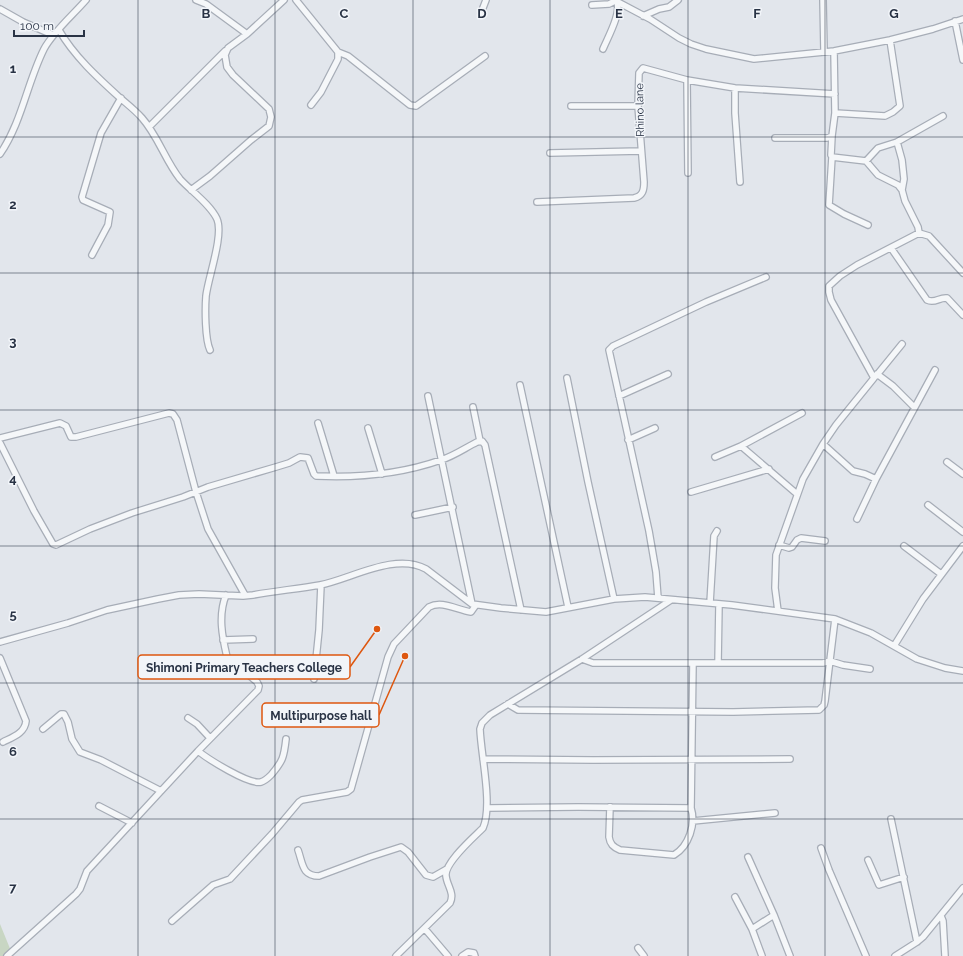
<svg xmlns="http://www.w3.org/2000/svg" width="963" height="956" viewBox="0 0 963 956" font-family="Raleway,sans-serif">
  <rect width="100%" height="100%" fill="#e2e6ec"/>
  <path fill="#c8d6c3" d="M 0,924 L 13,956 L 0,956 Z"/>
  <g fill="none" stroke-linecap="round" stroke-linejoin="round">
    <g stroke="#a7adb7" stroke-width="8">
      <path id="minor" d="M 196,0 L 206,4 L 247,34
        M 296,0 L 338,52 L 338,59 L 336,63 L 321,92 L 311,105
        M 823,0 L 824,51
        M 616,1 L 650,19 L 679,38 L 691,44 L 706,49 L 754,59 L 834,51 L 890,40 L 933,29 L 963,19
        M 592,5 L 609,4 L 617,0
        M 0,9 L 23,22 L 53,35
        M 481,13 L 486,0
        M 643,16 L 659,9 L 669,7 L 678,0
        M 955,21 L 963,60
        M 59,30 C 74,56 97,77 119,97 C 127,104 135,110 142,118 C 158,136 165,160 180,179 C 191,191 210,204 217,219 C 224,235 208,278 206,296 C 205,309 205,339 210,350
        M 603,49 C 608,37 621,14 617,2
        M 338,52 L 348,56 L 410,105 L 416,106 L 485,56
        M 687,80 L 688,173
        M 735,88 L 735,113 L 740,182
        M 571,106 L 638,106
        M 835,113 L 885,116 L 893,112 L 900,106 L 890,40
        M 149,127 L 225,51
        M 832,136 L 831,155 L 832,157 L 866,161 L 878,175 L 898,185 L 902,190 L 905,201 L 918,227 L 919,233
        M 775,138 L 827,138 L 832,136 L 835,113 L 834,51
        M 897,142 L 902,160 L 904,179 L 902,190
        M 550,153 L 641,151
        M 0,154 C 22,122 27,83 44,49 C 53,32 73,15 86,0
        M 832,157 L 829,205 L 844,214 L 868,225
        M 866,161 L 878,148 L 897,142 L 943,116
        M 191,190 L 210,176 L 251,140 L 269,126 L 271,117 L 269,109 L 233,75 L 227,67 L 225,55 L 228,48 L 247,34 L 284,0
        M 537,202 L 634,198 C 643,196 644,190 644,182 L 638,106 L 639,73 L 643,68 L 687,80 L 735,88 L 835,94
        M 891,248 L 927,300 C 935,304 939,297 947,298 L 963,315
        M 92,255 L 108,225 L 110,212 L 83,200 L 82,197 L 101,133 L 121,98
        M 877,374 L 893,386 L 914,407
        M 876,376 L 902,344
        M 567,378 L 588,482 L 614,599
        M 520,385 L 568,607
        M 428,396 L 472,604
        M 619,396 L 668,374
        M 473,407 L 480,441
        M 318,423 L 334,476
        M 368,428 L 382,474
        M 0,438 L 60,423 L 66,426 L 71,437 L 76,437 L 169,413 L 173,414 L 177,420 L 196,492 L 208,529 L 245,595
        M 628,440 L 655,428
        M 0,443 L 34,511 L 53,544 L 56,545 L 90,529 L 132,513 L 183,497 L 208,487 L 276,467 L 289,463 L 300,457 L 308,458 L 314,474 L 316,476 C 358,478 401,474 441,460 C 454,456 465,448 477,442 L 482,441 L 485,445 L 521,610
        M 823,444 L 853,471 L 865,474 L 876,479
        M 741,446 L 802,413
        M 715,457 L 741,446 L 797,494
        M 947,462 L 963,474
        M 691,492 L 769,469
        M 928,505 L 963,532
        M 415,515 L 453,507
        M 857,519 L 876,479 L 935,370
        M 779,545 L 789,548 L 792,547 L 797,540 L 801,538 L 825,541
        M 904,546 L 941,574
        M 658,598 L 656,572 L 649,531 L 609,350 L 613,346 L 706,302 L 766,277
        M 710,603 L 714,536 L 717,531
        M 778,611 L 775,588 L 776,555 L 803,479 L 823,444 L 836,425 L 874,378 L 831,300 L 829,292 L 829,286 L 840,276 L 857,265 L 919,233 L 929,236 L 963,273
        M 223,640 L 253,639
        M 0,642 L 68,623 L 107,610 L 158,599 L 179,595 L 199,594 L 243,596 L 253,595 C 275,591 297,589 320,585 C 351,579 395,552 426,569 L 472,604 L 501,608 L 546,612 L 614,599 L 645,597 L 732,605 L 835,619 L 871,633 L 917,659 L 945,668 L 963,671
        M 894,646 L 923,599 L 963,546
        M 0,658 L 26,721 C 25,733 13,737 3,742
        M 582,659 L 593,663 L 823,663 L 830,661 L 843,665 L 870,669
        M 718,663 L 719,604
        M 314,679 L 319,630 L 321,585
        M 508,704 L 518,710 L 733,712 L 819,710 L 824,705 L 825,701 L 835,619
        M 188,718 L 197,724 L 210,738
        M 43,729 L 61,714 L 64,714 L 68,722 L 72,739 L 80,752 L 101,760 L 161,791
        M 198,751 C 208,759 249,785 261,782 C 265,781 268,778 271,775 C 283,761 284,757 286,739
        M 483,759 L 593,760 L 790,759
        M 99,806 L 132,823
        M 610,807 L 609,837 C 610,844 613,847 620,850 L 674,855 C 689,846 696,824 691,808 L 693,663
        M 488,808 L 578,807 L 691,808
        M 891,819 L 917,942
        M 693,821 L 775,813
        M 821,848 L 829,870 L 866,956
        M 298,850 C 303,864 302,876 319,876 L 370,857 L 401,847 L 408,852 L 426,875 L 433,877 L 447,869
        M 748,857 L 774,915 L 790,956
        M 868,860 L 879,885 L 904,877
        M 735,897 L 752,929 L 762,956
        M 941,916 L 943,921 L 945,956
        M 172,921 L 213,885 L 230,879 L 272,834 L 299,802 L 302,800 L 347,792 L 351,789 L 388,657 L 394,644 L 429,607 C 442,600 457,610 471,612 L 476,605
        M 425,929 L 448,956
        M 752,929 L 774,915
        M 638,948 L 644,956
        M 7,956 L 76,894 L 80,889 L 87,871 L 198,751 L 258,690 L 259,686 L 257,682 L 227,657 C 222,636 218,615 226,595
        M 396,956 L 450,903 C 455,893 447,886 446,876 C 444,863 474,837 483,828 C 493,805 481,756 480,729 L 482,723 L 490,715 L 582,659 L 671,600
        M 462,956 L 468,952 L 474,953 L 475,956
        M 895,956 L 917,942 L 923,937 L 963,888"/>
    </g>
    <use href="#minor" stroke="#f5f7f9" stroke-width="5.5"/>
  </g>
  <path fill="none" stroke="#293345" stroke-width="1" stroke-opacity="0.55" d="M 138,0 L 138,956M 275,0 L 275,956M 413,0 L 413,956M 550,0 L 550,956M 688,0 L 688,956M 825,0 L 825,956M 0,137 L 963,137M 0,273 L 963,273M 0,410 L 963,410M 0,546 L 963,546M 0,683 L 963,683M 0,819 L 963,819"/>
  <g text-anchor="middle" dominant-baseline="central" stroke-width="3" stroke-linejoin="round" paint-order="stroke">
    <g font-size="11" fill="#293345" stroke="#f2f5f9">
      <text transform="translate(640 110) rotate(-91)">Rhino lane</text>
    </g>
  </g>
  <g font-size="13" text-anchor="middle" font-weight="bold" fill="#293345" stroke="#f2f5f9" stroke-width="3" stroke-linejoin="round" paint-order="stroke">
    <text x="206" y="18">B</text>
    <text x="344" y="18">C</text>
    <text x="482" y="18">D</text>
    <text x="619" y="18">E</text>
    <text x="757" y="18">F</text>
    <text x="894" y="18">G</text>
    <text x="13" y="73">1</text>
    <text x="13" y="209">2</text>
    <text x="13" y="346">3</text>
    <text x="13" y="483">4</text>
    <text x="13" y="619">5</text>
    <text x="13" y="756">6</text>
    <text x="13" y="892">7</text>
  </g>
  <path fill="none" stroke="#de570f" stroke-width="1.5" d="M377 629L350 667M405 656L379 715"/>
  <g fill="#de570f" stroke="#f2f5f9" stroke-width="1.5">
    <circle cx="377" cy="629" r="4"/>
    <circle cx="405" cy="656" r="4"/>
  </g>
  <g fill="#f2f5f9" stroke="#de570f" stroke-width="1.5">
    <rect x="138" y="655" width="212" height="24" rx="4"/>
    <rect x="262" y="703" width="117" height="24" rx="4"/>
  </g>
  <g font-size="12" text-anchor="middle" font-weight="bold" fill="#293345">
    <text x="244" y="672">Shimoni Primary Teachers College</text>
    <text x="321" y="720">Multipurpose hall</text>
  </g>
  <path d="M14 30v6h70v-6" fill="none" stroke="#293345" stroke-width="2"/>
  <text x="20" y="30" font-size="12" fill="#293345" stroke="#f2f5f9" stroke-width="3" paint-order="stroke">100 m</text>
</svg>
